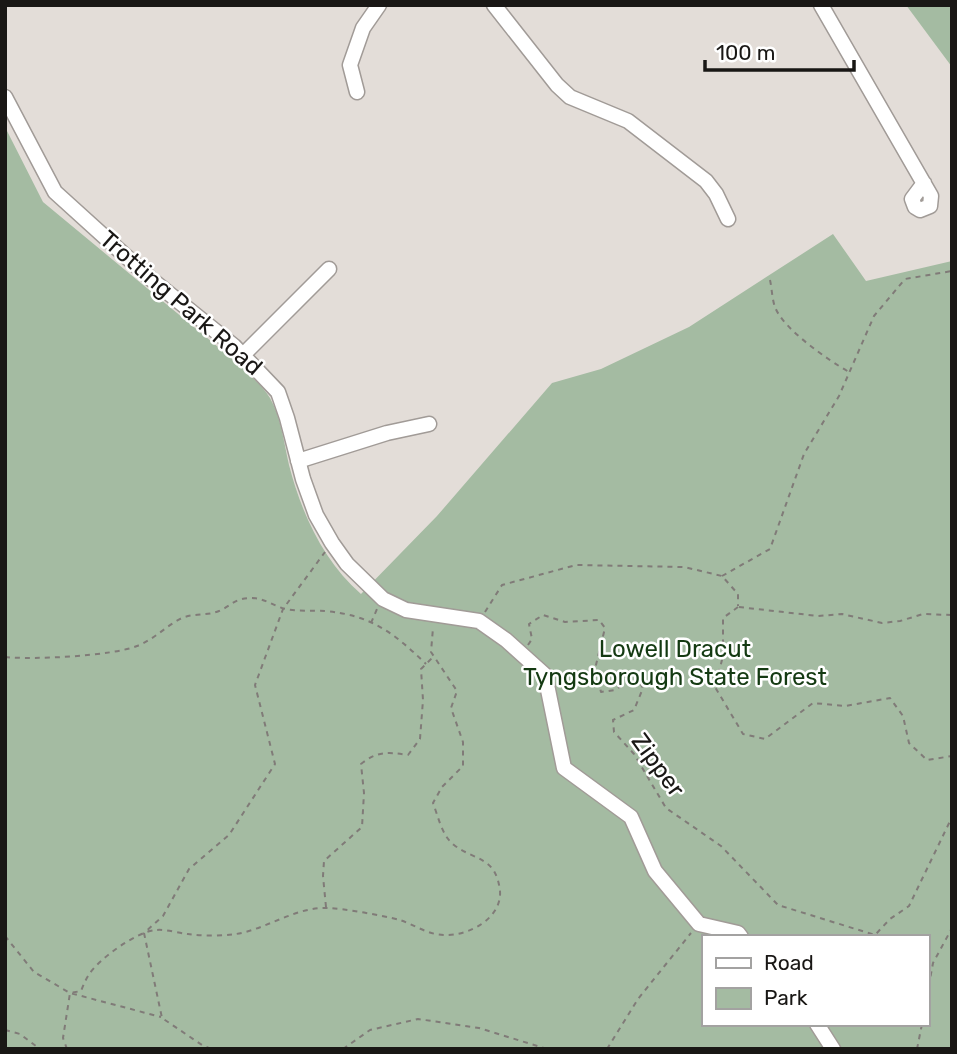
<svg xmlns="http://www.w3.org/2000/svg" width="957" height="1054" viewBox="0 0 957 1054" font-family="Rubik,sans-serif">
  <rect width="100%" height="100%" fill="#e3ddd8"/>
  <path fill="#a4bba2" fill-rule="evenodd" d="M 906,5 L 952,5 L 952,67 Z
    M 5,127 L 43,202 L 241,366 C 250,376 263,386 270,398 C 281,417 284,443 289,465 C 301,512 323,561 361,594 L 437,516 L 552,383 L 601,369 L 689,327 L 833,234 L 866,281 L 952,261 L 952,1049 L 5,1049 ZM 703,937 L 927,937 L 927,1024 L 703,1024 Z"/>
  <g fill="none" stroke-linecap="round" stroke-linejoin="round">
    <g stroke="#a19b97" stroke-width="17">
      <path id="minor" d="M 494,5 L 557,85 L 570,97 L 628,121 L 706,181 L 716,194 L 728,219
        M 821,5 L 931,196 L 930,206 L 920,210 L 915,207 L 912,199 L 924,183
        M 357,92 L 350,65 L 363,28 L 379,5
        M 5,97 L 55,192 L 151,279 L 234,346 L 278,392 L 287,418 L 303,479 L 316,515 L 332,543 L 347,564 L 383,599 L 406,610 L 479,621 L 506,640 L 545,675 L 564,768 L 631,817 L 655,871 L 699,924 L 738,933 L 741,937
        M 243,355 L 329,269
        M 298,461 L 387,433 L 429,424
        M 817,1024 L 833,1049"/>
    </g>
    <path stroke="#807b78" stroke-width="2" stroke-dasharray="5 5" stroke-linecap="butt" d="M 770,280 C 772,289 772,299 775,307 C 783,329 828,360 849,372
      M 722,576 L 770,549 L 804,454 L 839,396 L 874,316 L 905,279 L 952,271
      M 738,607 L 723,618 L 723,656 L 715,687 L 743,734 L 765,739 L 813,703 L 845,706 L 890,698 L 903,716 L 909,743 L 927,760 L 952,756
      M 739,607 L 818,616 L 842,614 L 882,623 L 900,621 L 923,614 L 952,615
      M 485,612 L 502,585 L 576,565 L 684,567 L 722,576 L 738,594 L 738,606
      M 371,623 L 377,609
      M 528,645 L 532,639 L 529,624 L 543,615 L 565,622 L 599,620 L 605,628 L 595,669 L 601,692 L 615,690 L 636,676 L 643,688 L 634,710 L 613,720 L 614,732 L 634,754 L 666,808 L 721,846 L 778,905 L 875,935 L 890,919 L 909,906 L 952,817
      M 5,657 C 33,660 112,656 137,646 C 155,639 167,625 182,618 C 194,613 207,616 219,611 C 227,608 233,601 242,599 C 259,595 268,603 282,608 C 295,612 312,610 325,611 C 371,615 394,633 426,664
      M 326,907 L 323,876 L 324,861 L 362,827 L 364,793 L 361,764 C 377,751 388,752 408,755 L 420,739 L 423,700 L 421,669 L 433,657
      M 5,936 L 34,972 L 70,993 L 161,1017
      M 927,996 L 933,963 L 952,928
      M 5,1030 L 20,1034 L 40,1049
      M 67,1049 L 63,1038 L 70,993 L 81,991 C 83,986 85,981 88,976 C 97,960 137,931 156,930 C 166,929 178,933 188,934 C 203,936 221,936 236,934 C 267,929 295,907 327,908 C 343,908 384,916 400,920 C 415,925 428,935 445,935 C 469,936 502,918 500,891 C 496,856 475,861 454,845 C 442,836 438,816 433,803 L 442,787 L 463,766 L 463,742 L 451,708 L 457,691 L 431,652 L 433,628
      M 211,1049 L 202,1045 L 162,1018 L 144,933 L 163,916 L 189,869 L 229,835 L 275,764 L 255,685 L 283,609 L 325,552
      M 343,1049 L 370,1030 L 418,1019 L 479,1028 L 547,1049
      M 607,1049 L 638,999 L 691,933
      M 917,1049 L 922,1024"/>
    <use href="#minor" stroke="#fff" stroke-width="14"/>
  </g>
  <g text-anchor="middle" dominant-baseline="central" stroke-width="5" stroke-linejoin="round" paint-order="stroke">
    <g font-size="24" fill="#191715" stroke="#fff">
      <text transform="translate(181 303) rotate(41)">Trotting Park Road</text>
      <text transform="translate(658 765) rotate(54)">Zipper</text>
    </g>
    <g font-size="24" fill="#143a12" stroke="#fff">
      <text x="675" y="649">Lowell Dracut<tspan x="675" dy="28">Tyngsborough State Forest</tspan></text>
    </g>
  </g>
  <rect width="957" height="1054" fill="none" stroke="#191715" stroke-width="14"/>
  <rect x="702" y="935" width="228" height="91" fill="#ffffff" stroke="#a3a2a1" stroke-width="2"/>
  <rect x="716" y="958" width="35" height="10" fill="#ffffff" stroke="#a3a2a1" stroke-width="2"/>
  <text x="764" y="970" font-size="21" fill="#191715">Road</text>
  <rect x="716" y="988" width="35" height="21" fill="#a4bba2" stroke="#a3a2a1" stroke-width="2"/>
  <text x="764" y="1005" font-size="21" fill="#191715">Park</text>
  <path d="M705 60v10h149v-10" fill="none" stroke="#191715" stroke-width="3.5"/>
  <text x="716" y="60" font-size="21" fill="#191715" stroke="#ffffff" stroke-width="5" paint-order="stroke">100 m</text>
</svg>
